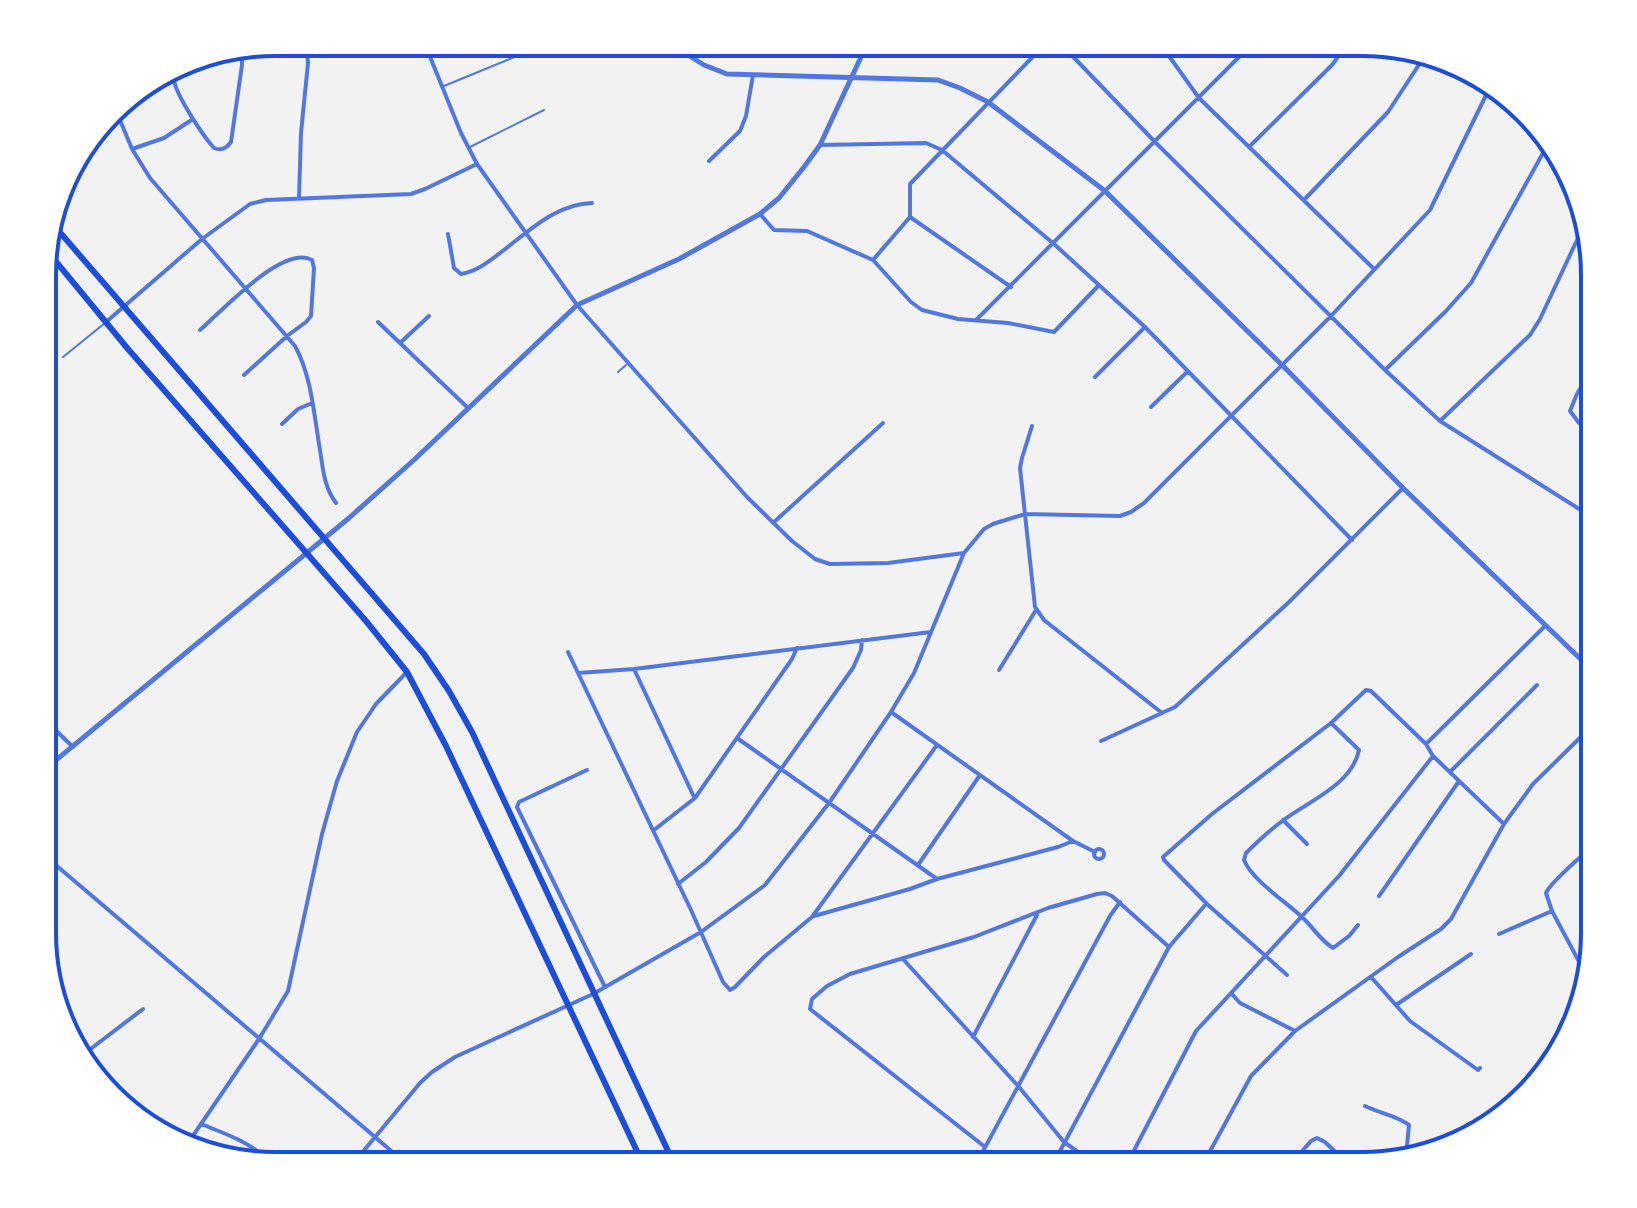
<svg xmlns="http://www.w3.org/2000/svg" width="1637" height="1208" viewBox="0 0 1637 1208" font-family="'Titillium Web',sans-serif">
  <rect width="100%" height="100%" fill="#f2f2f2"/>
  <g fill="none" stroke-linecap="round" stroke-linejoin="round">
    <path stroke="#5277de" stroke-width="2" d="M 444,86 L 517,56
      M 470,147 L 544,110
      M 63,357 L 105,323
      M 618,372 L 626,365"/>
    <path stroke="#5277de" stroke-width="4" d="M 424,42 L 461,133 L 477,164 L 577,305 L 747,497 L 792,541 L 815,559 L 830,564 L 888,563 L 964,553
      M 1059,42 L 1155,142 L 1385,370 L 1440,421 L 1595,519
      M 1159,42 L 1199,98 L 1374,269
      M 177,67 C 174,73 173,73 174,80 C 176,95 203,136 214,148 C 221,151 226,149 231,142 L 242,65 L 242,55 L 239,48
      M 1489,89 L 1511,99
      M 115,108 L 132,149 L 150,178 L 295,346 C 312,377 314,416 320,450 C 323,469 324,487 336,503
      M 820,145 L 926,143 L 942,150 L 1054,244 L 1145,327 L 1352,540
      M 1250,146 L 1332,65 L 1349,42
      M 132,149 L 164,138 L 193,119
      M 709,161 L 740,131 L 746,116 L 753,75
      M 299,198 L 301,133 L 308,63 L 306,42
      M 1304,200 L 1388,112 L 1426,54
      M 760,214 L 774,230 L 807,231 L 873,260 L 911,302 L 922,310 L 958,319 L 1008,323 L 1054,332 L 1099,285
      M 910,217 L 1011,287
      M 448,234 L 454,268 L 461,274 C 477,271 487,263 500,253 C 528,232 555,204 592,203
      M 873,260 L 910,217 L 910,184 L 1047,42
      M 976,320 L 1254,42
      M 106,322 L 202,239 L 250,204 L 266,200 L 411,194 L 425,189 L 477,164
      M 378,322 L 468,408
      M 200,330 C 221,312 283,244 312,260 L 314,268 L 311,316 L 306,322 L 287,336 L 244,375
      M 400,343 L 429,316
      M 1595,364 L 1577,394 L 1570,411 L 1579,423 L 1595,432
      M 1385,370 L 1446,311 L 1471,283 L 1548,144
      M 1095,377 L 1145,327
      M 1151,407 L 1188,371
      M 1440,421 L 1530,335 L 1540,319 L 1585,223
      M 282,424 L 298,409 L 312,403
      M 1032,426 L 1022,458 L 1020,468 L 1035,607 L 1044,620 L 1162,713
      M 773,523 L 883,423
      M 568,652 L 691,910 L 723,982 L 730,990 L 735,987 L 764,957 L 812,917 L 937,745
      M 634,669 L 694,797
      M 999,670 L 1036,610
      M 578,673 L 634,669 L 931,632
      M 891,712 L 1073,841 L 1095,852
      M 44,719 L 73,747
      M 1331,723 L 1359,750 C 1352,784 1311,800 1285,819 C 1271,829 1258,841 1246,853 L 1244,860 C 1252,880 1285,901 1302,917 C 1313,927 1320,940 1333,948 L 1349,936 L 1358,925
      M 737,738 L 937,879
      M 1101,741 L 1175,707 L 1288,603 L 1403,488
      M 1426,744 L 1545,626
      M 587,770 L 519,802 L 517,807 L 605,987
      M 1450,772 L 1537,685
      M 1283,820 L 1307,844
      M 654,830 L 695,798 L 792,659 L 797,648
      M1094 854a5 5 0 1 1 10 0a5 5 0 1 1-10 0Z
      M 44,855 L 409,1166
      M 918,865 L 980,775
      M 44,872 L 52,862
      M 678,884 L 706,862 L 739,828 L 853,668 L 861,650 L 862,640
      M 1379,896 L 1459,781
      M 814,916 L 910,889 L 937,879 L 1058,847 L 1073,841
      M 44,922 L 46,914 L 44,910
      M 1499,934 L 1552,911
      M 903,959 L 1019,1087 L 1064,1142 L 1098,1166
      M 1589,974 L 1584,971 L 1552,911 L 1546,893 C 1550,882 1583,855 1595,844
      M 1287,975 L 1207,904 L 1164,860 L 1163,857 L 1212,814 L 1331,723 L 1366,690 L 1371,691 L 1426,744 L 1433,756 L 1504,824
      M 1371,977 L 1410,1021 L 1478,1070 L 1480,1068
      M 1231,993 L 1240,1003 L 1295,1031
      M 1396,1005 L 1471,954
      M 973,1037 L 1037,915
      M 80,1057 L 143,1009
      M 1555,1059 L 1568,1019 L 1585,993
      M 1365,1106 C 1379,1113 1398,1116 1409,1125 L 1406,1156
      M 201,1124 C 226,1134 250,1142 269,1161
      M 186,1146 L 259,1039 L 288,991 L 322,834 L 337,781 L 357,732 L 376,704 L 407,672
      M 985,1147 L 810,1009 L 812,999 L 827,986 L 850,974 L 974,937 L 1048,908 L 1097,894 L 1105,893 L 1112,896 L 1169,947
      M 351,1166 L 420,1083 L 432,1072 L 455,1057 L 593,994 L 701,932 L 765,885 L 829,803 L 891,712 L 914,673 L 964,553 L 984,529 L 993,524 L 1025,514 L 1120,516 L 1131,512 L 1144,503 L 1331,316 L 1430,210 L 1492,83
      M 975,1166 L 1110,916 L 1120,902
      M 1052,1166 L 1169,947 L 1206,904
      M 1126,1166 L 1196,1031 L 1339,876 L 1433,756
      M 1202,1166 L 1251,1076 L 1295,1031 L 1398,957 L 1441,929 L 1451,919 L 1504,824 L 1533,784 L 1595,723
      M 1289,1166 L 1311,1141 L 1317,1138 L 1325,1142 L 1350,1166"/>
    <path stroke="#5277de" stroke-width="5" d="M 667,42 L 704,65 L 727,74 L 938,80 L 960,88 L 988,102 L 1105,191 L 1282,365 L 1403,488 L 1595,673
      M 44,770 L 349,518 L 415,459 L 577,305 L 679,259 L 760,214 L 779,198 L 804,167 L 820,145 L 868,42"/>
    <path stroke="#1d4ed8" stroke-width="6" d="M 51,222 L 424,654 L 449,691 L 472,732 L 675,1166
      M 44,247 L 128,349 L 366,621 L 407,672 L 446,746 L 644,1166"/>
  </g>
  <path d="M0 0H1637V1208H0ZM275 56H1362A219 219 0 0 1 1581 275V933A219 219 0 0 1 1362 1152H275A219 219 0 0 1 56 933V275A219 219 0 0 1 275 56Z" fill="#fff" fill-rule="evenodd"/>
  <path fill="none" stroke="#1d4ed8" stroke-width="4" d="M275 56H1362A219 219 0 0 1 1581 275V933A219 219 0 0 1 1362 1152H275A219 219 0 0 1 56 933V275A219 219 0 0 1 275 56Z"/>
</svg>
